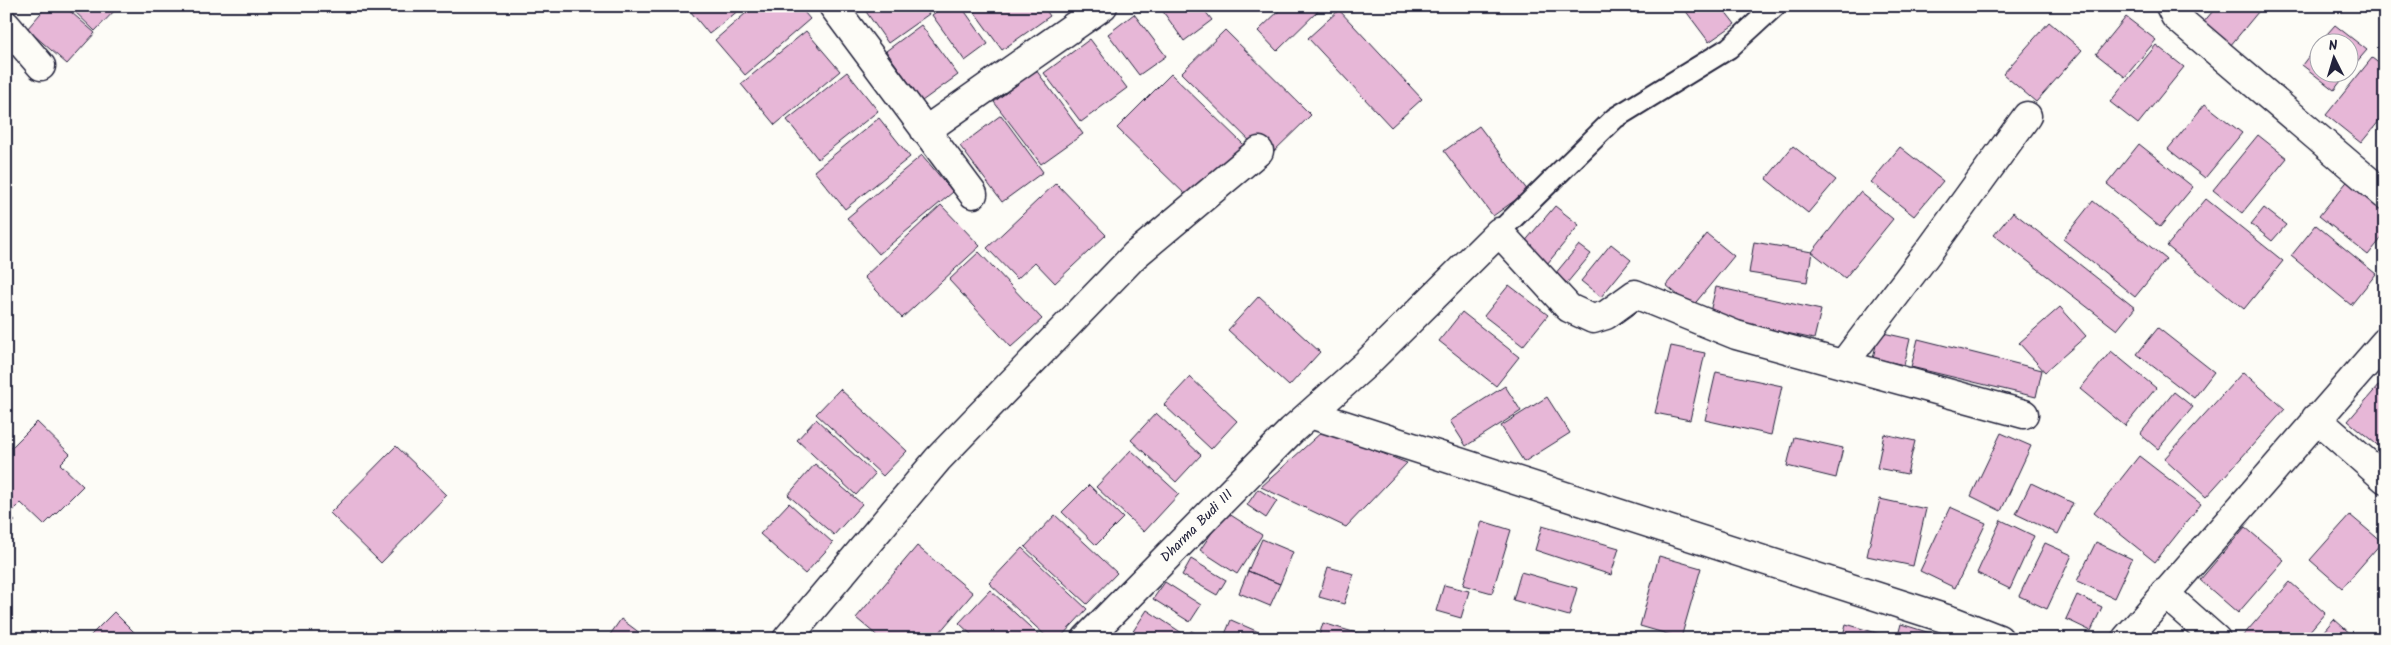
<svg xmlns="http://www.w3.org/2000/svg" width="2391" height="645" viewBox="0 0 2391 645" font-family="Kalam,sans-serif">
  <rect width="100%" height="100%" fill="#fdfcf7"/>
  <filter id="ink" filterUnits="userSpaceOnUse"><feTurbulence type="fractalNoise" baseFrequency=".02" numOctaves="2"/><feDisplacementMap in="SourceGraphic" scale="10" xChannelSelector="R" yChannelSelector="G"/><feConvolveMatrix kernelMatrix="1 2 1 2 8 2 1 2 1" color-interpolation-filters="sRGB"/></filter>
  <g filter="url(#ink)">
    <path fill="#e7b7d7" stroke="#22223b" d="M 47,6 L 64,6 L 95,33 L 67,64 L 27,29 Z
      M 69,6 L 119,6 L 95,31 Z
      M 686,6 L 744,6 L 709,34 Z
      M 754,6 L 799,6 L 810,19 L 745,75 L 715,40 Z
      M 862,6 L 924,6 L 929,14 L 888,43 Z
      M 944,6 L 961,6 L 988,44 L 965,61 L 932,15 Z
      M 970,6 L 1043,6 L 1050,16 L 1002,50 Z
      M 1159,6 L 1201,6 L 1212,20 L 1184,41 Z
      M 1284,6 L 1323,6 L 1277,51 L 1258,31 Z
      M 1682,6 L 1721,6 L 1735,24 L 1709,42 Z
      M 2217,6 L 2263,6 L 2230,46 L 2203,23 Z
      M 1339,10 L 1422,99 L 1391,127 L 1308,38 Z
      M 1134,14 L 1166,56 L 1139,75 L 1108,34 Z
      M 2126,17 L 2156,40 L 2125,77 L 2096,54 Z
      M 2049,22 L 2082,50 L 2036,102 L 2003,74 Z
      M 921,25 L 958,75 L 922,101 L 886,51 Z
      M 2335,25 L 2367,50 L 2348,72 L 2348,42 L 2320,42 Z
      M 1225,30 L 1311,115 L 1267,158 L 1181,73 Z
      M 806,31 L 840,71 L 775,125 L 741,84 Z
      M 1090,39 L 1127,88 L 1081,122 L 1044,73 Z
      M 2318,44 L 2318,72 L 2348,72 L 2334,90 L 2302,65 Z
      M 2156,45 L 2184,67 L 2138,124 L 2110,102 Z
      M 2372,58 L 2385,68 L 2385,114 L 2361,143 L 2326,115 Z
      M 1036,70 L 1083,134 L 1041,164 L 994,102 Z
      M 847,72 L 878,111 L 818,159 L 787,120 Z
      M 1171,74 L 1244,145 L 1191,200 L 1117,128 Z
      M 2205,104 L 2242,133 L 2205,178 L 2168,149 Z
      M 1001,115 L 1043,172 L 1002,202 L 960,146 Z
      M 879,118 L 910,157 L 845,209 L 814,171 Z
      M 1479,126 L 1528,191 L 1493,216 L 1444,151 Z
      M 2258,135 L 2287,158 L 2242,213 L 2213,190 Z
      M 2139,144 L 2193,187 L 2160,227 L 2107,184 Z
      M 1793,146 L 1836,180 L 1808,213 L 1766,179 Z
      M 1900,147 L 1943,181 L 1914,216 L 1871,182 Z
      M 922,155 L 953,192 L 879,254 L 847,218 Z
      M 2350,178 L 2385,206 L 2385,234 L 2368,255 L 2319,216 Z
      M 1056,183 L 1106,235 L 1055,283 L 1035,262 L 1017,279 L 987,248 Z
      M 1860,192 L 1893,219 L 1845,278 L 1812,252 Z
      M 2206,199 L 2283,261 L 2244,309 L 2167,246 Z
      M 2093,201 L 2166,259 L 2135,297 L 2063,239 Z
      M 941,205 L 980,246 L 902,318 L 864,277 Z
      M 1555,206 L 1579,225 L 1547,264 L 1523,244 Z
      M 2264,208 L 2286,225 L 2272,241 L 2251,224 Z
      M 2013,212 L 2135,308 L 2117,330 L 1994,235 Z
      M 2316,225 L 2376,274 L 2351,305 L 2291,256 Z
      M 1707,234 L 1734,256 L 1692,307 L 1666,285 Z
      M 1754,242 L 1812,252 L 1807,282 L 1749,273 Z
      M 1611,244 L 1631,260 L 1601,297 L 1581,281 Z
      M 1579,245 L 1591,254 L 1567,283 L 1555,274 Z
      M 979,252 L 1042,319 L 1011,347 L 949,280 Z
      M 1509,285 L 1548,315 L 1523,346 L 1484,316 Z
      M 1716,287 L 1821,310 L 1814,339 L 1709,316 Z
      M 1259,296 L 1320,352 L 1289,386 L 1228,330 Z
      M 2060,307 L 2086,336 L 2045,372 L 2019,343 Z
      M 1462,312 L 1519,357 L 1496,386 L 1439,341 Z
      M 2158,328 L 2214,372 L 2194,398 L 2137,354 Z
      M 1879,332 L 1910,339 L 1904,365 L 1873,358 Z
      M 1918,339 L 2042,370 L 2036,397 L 1911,367 Z
      M 1671,346 L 1705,353 L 1690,420 L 1655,413 Z
      M 2111,351 L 2156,388 L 2125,426 L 2080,389 Z
      M 1716,372 L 1782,386 L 1771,435 L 1705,420 Z
      M 2243,372 L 2285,409 L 2206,497 L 2164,459 Z
      M 1190,377 L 1237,421 L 1211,449 L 1164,405 Z
      M 2385,378 L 2385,443 L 2381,448 L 2348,421 Z
      M 1505,386 L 1521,411 L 1466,446 L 1450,421 Z
      M 840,389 L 907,451 L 883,476 L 816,414 Z
      M 2174,392 L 2193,407 L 2158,449 L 2140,434 Z
      M 1547,397 L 1570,433 L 1524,462 L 1501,426 Z
      M 1156,413 L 1201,455 L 1176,482 L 1131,440 Z
      M 816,419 L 875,474 L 856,495 L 797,440 Z
      M 37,422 L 70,454 L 60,464 L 83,486 L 44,525 L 21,503 L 9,515 L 15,521 L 6,530 L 6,453 Z
      M 1324,430 L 1407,463 L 1346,527 L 1261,487 Z
      M 2001,433 L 2031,446 L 2001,511 L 1971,496 Z
      M 1884,434 L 1915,441 L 1907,474 L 1877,468 Z
      M 1794,437 L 1843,448 L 1836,478 L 1787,466 Z
      M 396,446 L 447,495 L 381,563 L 330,513 Z
      M 1131,450 L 1179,494 L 1144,532 L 1096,487 Z
      M 2139,456 L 2201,504 L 2155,562 L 2094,513 Z
      M 815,464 L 862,504 L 834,535 L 788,495 Z
      M 2031,483 L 2073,503 L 2058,534 L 2016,514 Z
      M 1089,485 L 1123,518 L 1096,545 L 1062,512 Z
      M 1258,489 L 1277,501 L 1266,518 L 1247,505 Z
      M 1880,499 L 1926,509 L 1913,566 L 1867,556 Z
      M 789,503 L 833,543 L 805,574 L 760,534 Z
      M 1950,507 L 1986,523 L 1955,588 L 1920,571 Z
      M 1226,512 L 1262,535 L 1237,574 L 1200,550 Z
      M 1055,515 L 1117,573 L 1087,604 L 1025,547 Z
      M 2350,515 L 2382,542 L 2342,588 L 2310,560 Z
      M 2001,520 L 2034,536 L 2010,589 L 1977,573 Z
      M 1482,521 L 1511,530 L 1492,593 L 1463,585 Z
      M 1542,526 L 1619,548 L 1611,575 L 1535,550 Z
      M 2245,527 L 2284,560 L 2238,613 L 2200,580 Z
      M 1262,539 L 1293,552 L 1280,584 L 1248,571 Z
      M 2096,542 L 2132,559 L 2114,598 L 2077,581 Z
      M 2045,543 L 2072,555 L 2047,609 L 2019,596 Z
      M 917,546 L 973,593 L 934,639 L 881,639 L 856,618 Z
      M 1022,548 L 1087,609 L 1059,639 L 1049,639 L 989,583 Z
      M 1659,556 L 1701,568 L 1681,638 L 1640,626 Z
      M 1191,559 L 1226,580 L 1217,595 L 1182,575 Z
      M 1328,567 L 1354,574 L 1344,604 L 1319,597 Z
      M 1248,571 L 1280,584 L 1270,606 L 1239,593 Z
      M 1521,572 L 1577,588 L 1569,616 L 1513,600 Z
      M 1165,582 L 1201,605 L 1190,622 L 1153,599 Z
      M 2290,582 L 2325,613 L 2303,639 L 2240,639 Z
      M 1444,585 L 1469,591 L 1461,618 L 1436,611 Z
      M 990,590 L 1043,639 L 976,639 L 959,623 Z
      M 2077,595 L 2102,607 L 2091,631 L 2066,619 Z
      M 1147,610 L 1182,633 L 1179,639 L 1135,639 L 1130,636 Z
      M 114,612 L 141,639 L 87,639 Z
      M 621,619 L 648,639 L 607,639 Z
      M 2334,619 L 2353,636 L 2350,639 L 2317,639 Z
      M 1231,620 L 1270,637 L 1269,639 L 1223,639 Z
      M 1323,623 L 1363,635 L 1362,639 L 1318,639 Z
      M 1846,624 L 1880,634 L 1879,639 L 1842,639 Z
      M 1901,624 L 1943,637 L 1942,639 L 1897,639 Z
      M 1191,631 L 1209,639 L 1188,639 Z"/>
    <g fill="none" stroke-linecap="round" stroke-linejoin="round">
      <g stroke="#22223b" stroke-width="24">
        <path id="service" d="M 1499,232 L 1615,118 L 1729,48 L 1775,6"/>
      </g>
      <g stroke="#22223b" stroke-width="31">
        <path id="minor" d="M 833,6 L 973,194
          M 2170,6 L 2175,16 L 2385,195
          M 6,25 L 41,66
          M 925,131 L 1103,6
          M 1844,363 L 1929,251 L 2027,116
          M 1310,414 L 1953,621 L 1999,639
          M 2316,418 L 2385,479
          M 2164,593 L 2216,639
          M 787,639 L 938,459 L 1135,255 L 1259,151
          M 1086,639 L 1292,430 L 1366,364 L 1499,232 L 1569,308 L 1593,319 L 1606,315 L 1635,294 L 1736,335 L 2024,414
          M 2126,639 L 2385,342"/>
      </g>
      <use href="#service" stroke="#fdfcf7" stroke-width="20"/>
      <use href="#minor" stroke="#fdfcf7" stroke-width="28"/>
    </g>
  </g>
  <g text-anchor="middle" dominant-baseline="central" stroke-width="4" stroke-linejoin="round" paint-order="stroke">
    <g font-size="14" fill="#22223b" stroke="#fdfcf7">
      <text transform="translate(1197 526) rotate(-45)">Dharma Budi III</text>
    </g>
  </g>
  <rect width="2391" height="645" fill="none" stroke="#fdfcf7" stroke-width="25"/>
  <rect x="12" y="12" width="2366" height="620" fill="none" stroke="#22223b" stroke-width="2" filter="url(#ink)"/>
  <g transform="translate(2334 58) rotate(355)"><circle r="24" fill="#fdfcf7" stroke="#a5a5ac"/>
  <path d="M0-4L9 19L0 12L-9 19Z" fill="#22223b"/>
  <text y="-8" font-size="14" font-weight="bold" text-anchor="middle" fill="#22223b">N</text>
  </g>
</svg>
